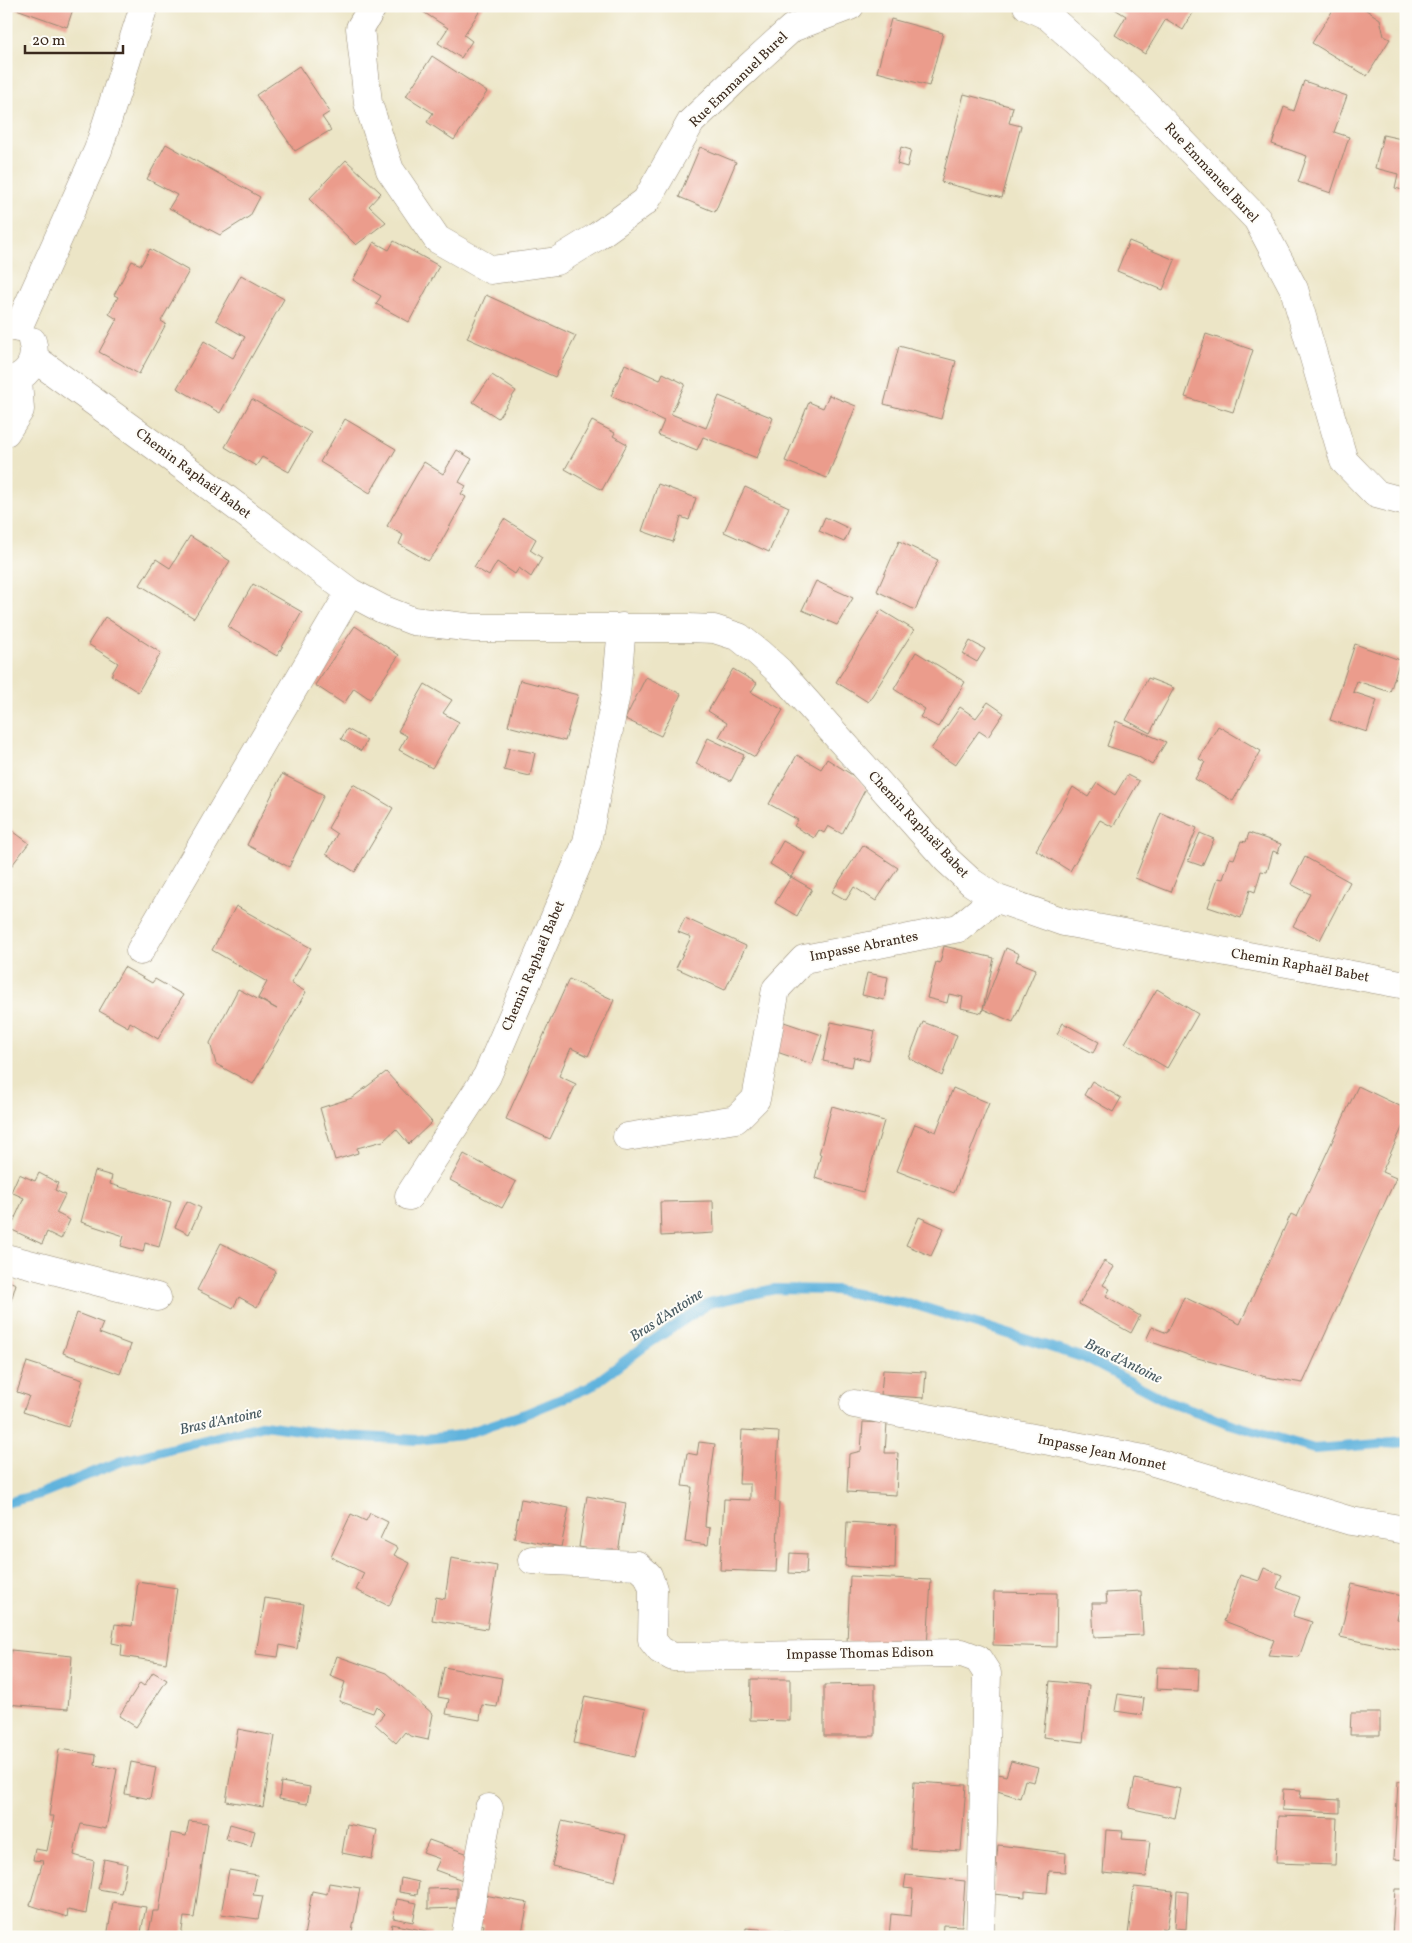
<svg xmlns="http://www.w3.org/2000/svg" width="1412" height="1943" viewBox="0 0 1412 1943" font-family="Vollkorn,serif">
  <rect width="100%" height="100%" fill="#fdfcf7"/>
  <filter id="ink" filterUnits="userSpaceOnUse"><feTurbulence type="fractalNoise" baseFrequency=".02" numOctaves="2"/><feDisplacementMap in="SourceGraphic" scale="10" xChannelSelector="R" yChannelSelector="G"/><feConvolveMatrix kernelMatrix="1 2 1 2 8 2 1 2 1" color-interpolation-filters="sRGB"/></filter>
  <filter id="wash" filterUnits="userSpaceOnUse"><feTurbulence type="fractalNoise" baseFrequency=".0096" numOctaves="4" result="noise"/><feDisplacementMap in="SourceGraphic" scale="20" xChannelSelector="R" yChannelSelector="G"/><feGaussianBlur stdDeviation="1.12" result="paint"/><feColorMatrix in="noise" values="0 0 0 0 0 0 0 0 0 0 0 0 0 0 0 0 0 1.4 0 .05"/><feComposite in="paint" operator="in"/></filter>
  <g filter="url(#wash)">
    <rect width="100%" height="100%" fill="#ece5c6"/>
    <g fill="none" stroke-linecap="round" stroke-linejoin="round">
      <path stroke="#61b3dd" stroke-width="10" d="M 6,1503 L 40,1494 L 122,1461 L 264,1425 L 344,1436 L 417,1440 L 461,1435 L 525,1414 L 590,1387 L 645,1346 L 709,1303 L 775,1289 L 835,1290 L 916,1305 L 1085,1358 L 1165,1400 L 1231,1424 L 1314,1449 L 1406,1442"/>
    </g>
    <g id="blocks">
      <path fill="#eb9c8c" d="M 8,6 L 74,6 L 67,27 Z
        M 414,6 L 483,6 L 464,35 L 472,41 L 461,58 L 438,43 L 448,28 Z
        M 1110,6 L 1197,6 L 1183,30 L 1166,19 L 1145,54 L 1115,35 L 1126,16 Z
        M 1348,6 L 1360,6 L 1380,19 L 1384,36 L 1390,39 L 1367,76 L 1312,43 L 1333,10 Z
        M 891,19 L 943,33 L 929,86 L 877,72 Z
        M 432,56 L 487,92 L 454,140 L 427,122 L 433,113 L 406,96 Z
        M 299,66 L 330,112 L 322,117 L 331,130 L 295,151 L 256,95 Z
        M 1304,81 L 1347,96 L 1334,132 L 1349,137 L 1331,193 L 1298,182 L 1307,156 L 1272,144 L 1284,107 L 1294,111 Z
        M 964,94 L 1013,107 L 1009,123 L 1021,126 L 1002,198 L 941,182 Z
        M 1383,135 L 1406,140 L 1406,191 L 1395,188 L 1398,174 L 1375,168 Z
        M 166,144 L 260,197 L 250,216 L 220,235 L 169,208 L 177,195 L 147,179 Z
        M 700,147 L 736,162 L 715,212 L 679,197 Z
        M 901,147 L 911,150 L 907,167 L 897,164 Z
        M 346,160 L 381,193 L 369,206 L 386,222 L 356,245 L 309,199 Z
        M 394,241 L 439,266 L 409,322 L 376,304 L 381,296 L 353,280 L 374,242 L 389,250 Z
        M 1129,241 L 1175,260 L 1163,290 L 1117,271 Z
        M 150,249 L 189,271 L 161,321 L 166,324 L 139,374 L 99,352 L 117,319 L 109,314 L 118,297 L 114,295 L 132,261 L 141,265 Z
        M 241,275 L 284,299 L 220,413 L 177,388 L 204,341 L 233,358 L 245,337 L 216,320 Z
        M 486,295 L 576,336 L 555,377 L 467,338 Z
        M 1206,334 L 1253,350 L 1233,412 L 1185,397 Z
        M 899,346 L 956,361 L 941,419 L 884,404 Z
        M 625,364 L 660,380 L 663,373 L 685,384 L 671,414 L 706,428 L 719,396 L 773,418 L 757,458 L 703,437 L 697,450 L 658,435 L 664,421 L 611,396 Z
        M 492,375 L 516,391 L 498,418 L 473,402 Z
        M 829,395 L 856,406 L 827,478 L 785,461 L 809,402 L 823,408 Z
        M 252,399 L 311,433 L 289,472 L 262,457 L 256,466 L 225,447 Z
        M 345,419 L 396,449 L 370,493 L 320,462 Z
        M 592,421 L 615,433 L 613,436 L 627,444 L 602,490 L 565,469 Z
        M 457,450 L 472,459 L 459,482 L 466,486 L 461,494 L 466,497 L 435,553 L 428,561 L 399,544 L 403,535 L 387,526 L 424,462 L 443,474 Z
        M 658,484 L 696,498 L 689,520 L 681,517 L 673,542 L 642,531 Z
        M 745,487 L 789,507 L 769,552 L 724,532 Z
        M 825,517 L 850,529 L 844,542 L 819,531 Z
        M 504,519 L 536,539 L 530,550 L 542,558 L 531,577 L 519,568 L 515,574 L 497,562 L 489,576 L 474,567 Z
        M 190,536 L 230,561 L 194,618 L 140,585 L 156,559 L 170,568 Z
        M 899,541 L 938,560 L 915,610 L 877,591 Z
        M 816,581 L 853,598 L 837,625 L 802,610 Z
        M 253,584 L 302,612 L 277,656 L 228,627 Z
        M 881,610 L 914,630 L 868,702 L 836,682 Z
        M 105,617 L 161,653 L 138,692 L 111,675 L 118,663 L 88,644 Z
        M 355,626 L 399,655 L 370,699 L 354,688 L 344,704 L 315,685 Z
        M 970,641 L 985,649 L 977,662 L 963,654 Z
        M 1355,644 L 1400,660 L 1390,692 L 1357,681 L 1353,692 L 1377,700 L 1367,732 L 1330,720 Z
        M 916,652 L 965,682 L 938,727 L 920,717 L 925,709 L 894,689 Z
        M 733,669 L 757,683 L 751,692 L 783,710 L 755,757 L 719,737 L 727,723 L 708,711 Z
        M 646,677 L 681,694 L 661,736 L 625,719 Z
        M 1148,678 L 1174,688 L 1150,733 L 1126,720 Z
        M 520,680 L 578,695 L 565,741 L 508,726 Z
        M 425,684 L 452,700 L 443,713 L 459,722 L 432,768 L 399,750 L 407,736 L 398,731 Z
        M 988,702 L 1004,713 L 988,737 L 979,731 L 955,765 L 931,749 L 960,707 L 976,718 Z
        M 1116,721 L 1166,742 L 1152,765 L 1137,756 L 1107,746 Z
        M 1218,726 L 1261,751 L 1233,801 L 1195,779 L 1205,762 L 1199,759 Z
        M 347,729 L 367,740 L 361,751 L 341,739 Z
        M 708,738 L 744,755 L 731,781 L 696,764 Z
        M 509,748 L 535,753 L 530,776 L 504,770 Z
        M 797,755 L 821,769 L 827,759 L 857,778 L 866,788 L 842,834 L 828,826 L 824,833 L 819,830 L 814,838 L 794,826 L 798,820 L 769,804 Z
        M 282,774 L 324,795 L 289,867 L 247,845 Z
        M 1127,775 L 1139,781 L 1113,827 L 1100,820 L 1070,871 L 1036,850 L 1073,787 L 1088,797 L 1097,783 L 1115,795 Z
        M 353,784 L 393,808 L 355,872 L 326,854 L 337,834 L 328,828 Z
        M 1161,813 L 1197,828 L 1171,892 L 1135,878 Z
        M 6,826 L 29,843 L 6,873 Z
        M 1200,833 L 1214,839 L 1202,866 L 1188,861 Z
        M 1249,833 L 1281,844 L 1278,853 L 1273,851 L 1267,872 L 1261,871 L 1255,892 L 1250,890 L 1241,918 L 1208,907 L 1218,878 L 1223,879 L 1230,858 L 1234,859 L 1241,841 L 1246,842 Z
        M 783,841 L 805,853 L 791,877 L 770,864 Z
        M 863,845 L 898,868 L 876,901 L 854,887 L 846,900 L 832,892 Z
        M 1305,857 L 1350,882 L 1320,940 L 1293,926 L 1310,894 L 1291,884 Z
        M 791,877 L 812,889 L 797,916 L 775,903 Z
        M 236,906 L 311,948 L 291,983 L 306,992 L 253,1084 L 216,1064 L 210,1043 L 238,989 L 277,1009 L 258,998 L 267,982 L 212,950 Z
        M 685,918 L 746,946 L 725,990 L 676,968 L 691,937 L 678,932 Z
        M 944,946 L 994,958 L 982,1013 L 961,1008 L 963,997 L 949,994 L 947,1003 L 927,998 L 936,962 L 940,963 Z
        M 1006,948 L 1019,954 L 1016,961 L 1036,969 L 1013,1022 L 983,1009 Z
        M 124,967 L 152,983 L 155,979 L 183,995 L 158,1039 L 130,1022 L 128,1027 L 99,1011 Z
        M 867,973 L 888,977 L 884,1000 L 862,995 Z
        M 569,979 L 614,1000 L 588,1056 L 571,1048 L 559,1076 L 576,1084 L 550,1139 L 506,1119 Z
        M 1157,989 L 1198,1014 L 1167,1068 L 1125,1043 Z
        M 781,1021 L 822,1035 L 812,1064 L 771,1050 Z
        M 831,1022 L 875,1031 L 869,1061 L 854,1057 L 852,1067 L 823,1061 Z
        M 923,1022 L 957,1035 L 942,1076 L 909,1058 Z
        M 1063,1023 L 1099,1042 L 1093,1053 L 1057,1034 Z
        M 386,1072 L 432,1122 L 409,1144 L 396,1129 L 383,1141 L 357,1148 L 358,1153 L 335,1160 L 320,1108 L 352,1098 Z
        M 1092,1081 L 1121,1098 L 1113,1112 L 1084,1095 Z
        M 1358,1086 L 1406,1109 L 1406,1119 L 1382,1172 L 1396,1178 L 1303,1383 L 1266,1377 L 1194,1357 L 1146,1340 L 1152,1327 L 1167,1333 L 1184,1297 L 1240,1324 L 1291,1214 L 1297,1217 Z
        M 953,1088 L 989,1103 L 954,1193 L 897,1171 L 915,1124 L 936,1132 Z
        M 832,1106 L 884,1121 L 863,1192 L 815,1178 L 821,1154 L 819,1154 Z
        M 464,1154 L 516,1182 L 502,1208 L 450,1180 Z
        M 95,1171 L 112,1176 L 110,1184 L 171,1202 L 159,1247 L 145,1243 L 143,1252 L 121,1246 L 124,1236 L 81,1222 Z
        M 39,1173 L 58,1183 L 55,1190 L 65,1195 L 56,1213 L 70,1220 L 61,1239 L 47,1232 L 42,1244 L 10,1229 L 24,1198 L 11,1192 L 19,1174 L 35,1181 Z
        M 187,1201 L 201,1208 L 189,1234 L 175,1227 Z
        M 713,1201 L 714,1233 L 661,1236 L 660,1202 Z
        M 919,1217 L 944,1228 L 931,1256 L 906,1245 Z
        M 221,1243 L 276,1271 L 257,1307 L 239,1297 L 233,1308 L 197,1290 Z
        M 1104,1261 L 1114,1267 L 1103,1285 L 1110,1289 L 1106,1296 L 1140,1316 L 1131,1333 L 1079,1304 Z
        M 6,1280 L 16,1284 L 7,1314 L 6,1314 Z
        M 77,1313 L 103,1323 L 99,1333 L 131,1345 L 120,1374 L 63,1353 Z
        M 27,1362 L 83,1380 L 68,1427 L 23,1412 L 29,1396 L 17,1392 Z
        M 883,1370 L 926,1372 L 924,1398 L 881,1395 Z
        M 863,1422 L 887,1423 L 885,1453 L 898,1453 L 896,1495 L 847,1492 L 849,1454 L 861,1451 Z
        M 742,1430 L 779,1432 L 775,1501 L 779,1502 L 776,1572 L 720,1570 L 724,1499 L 750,1500 L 750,1484 L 739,1484 Z
        M 699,1442 L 715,1444 L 706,1513 L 705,1527 L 710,1528 L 708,1545 L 685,1542 L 692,1487 L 682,1486 L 687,1453 L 697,1455 Z
        M 587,1496 L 626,1503 L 618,1553 L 579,1547 Z
        M 521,1499 L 569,1508 L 561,1547 L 514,1538 Z
        M 370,1513 L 388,1522 L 380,1539 L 398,1548 L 394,1555 L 410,1563 L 389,1606 L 356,1590 L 364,1573 L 331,1557 L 351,1514 L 366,1521 Z
        M 847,1522 L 896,1525 L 895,1569 L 845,1566 Z
        M 790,1553 L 807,1554 L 806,1574 L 789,1573 Z
        M 451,1558 L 497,1566 L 487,1629 L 432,1620 L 436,1597 L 445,1599 Z
        M 1264,1568 L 1282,1575 L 1277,1588 L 1300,1597 L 1293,1616 L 1312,1622 L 1299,1657 L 1268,1655 L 1274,1640 L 1224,1621 L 1240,1575 L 1259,1581 Z
        M 850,1576 L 931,1580 L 927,1648 L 847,1643 Z
        M 138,1582 L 177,1588 L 166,1663 L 121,1656 L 122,1645 L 112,1643 L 115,1624 L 132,1626 Z
        M 1352,1584 L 1402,1596 L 1397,1619 L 1406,1621 L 1406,1651 L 1340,1637 Z
        M 1141,1591 L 1143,1635 L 1094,1637 L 1092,1603 L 1107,1603 L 1106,1593 Z
        M 994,1592 L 1057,1593 L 1056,1647 L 993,1645 Z
        M 265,1598 L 304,1604 L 297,1649 L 280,1645 L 278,1657 L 256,1654 Z
        M 11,1650 L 72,1656 L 68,1709 L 6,1704 L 6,1669 L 9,1669 Z
        M 337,1656 L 386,1673 L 433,1714 L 428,1740 L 410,1736 L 405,1732 L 396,1743 L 375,1724 L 384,1714 L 376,1706 L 373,1713 L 339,1701 L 345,1682 L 330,1676 Z
        M 444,1667 L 502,1678 L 497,1707 L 482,1705 L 480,1720 L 446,1714 L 449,1699 L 438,1697 Z
        M 1157,1667 L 1199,1669 L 1198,1691 L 1156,1689 Z
        M 153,1672 L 167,1680 L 136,1727 L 119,1716 L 140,1683 L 144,1686 Z
        M 751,1679 L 790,1679 L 790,1721 L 750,1720 Z
        M 1050,1681 L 1089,1685 L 1083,1742 L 1043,1737 Z
        M 875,1684 L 875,1736 L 824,1736 L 824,1685 Z
        M 1118,1694 L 1144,1698 L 1142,1715 L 1115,1711 Z
        M 585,1696 L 646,1709 L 635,1757 L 574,1743 Z
        M 1351,1713 L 1380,1713 L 1380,1735 L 1350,1735 Z
        M 238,1729 L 275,1736 L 263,1807 L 226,1801 Z
        M 59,1749 L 96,1755 L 95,1765 L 117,1769 L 106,1829 L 81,1824 L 77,1838 L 74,1855 L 94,1861 L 86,1914 L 68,1910 L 67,1917 L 30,1905 L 43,1861 L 33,1860 L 35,1849 L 47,1851 L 54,1816 L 49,1816 Z
        M 1011,1761 L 1038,1768 L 1034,1782 L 1025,1780 L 1020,1798 L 994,1790 L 998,1774 L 1006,1776 Z
        M 131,1762 L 156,1767 L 150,1799 L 125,1794 Z
        M 1135,1779 L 1181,1789 L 1175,1818 L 1129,1808 Z
        M 1398,1781 L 1406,1782 L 1406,1860 L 1394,1859 Z
        M 281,1782 L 310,1787 L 307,1804 L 279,1799 Z
        M 914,1782 L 966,1785 L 961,1851 L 910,1848 Z
        M 1283,1789 L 1301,1790 L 1300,1798 L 1340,1800 L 1340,1813 L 1282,1810 Z
        M 1278,1816 L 1337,1818 L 1335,1865 L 1276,1863 Z
        M 189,1821 L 208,1823 L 194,1918 L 184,1917 L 181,1937 L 148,1937 L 153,1911 L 159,1911 L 171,1833 L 186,1836 Z
        M 562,1821 L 626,1835 L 615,1881 L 552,1866 Z
        M 230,1824 L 255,1831 L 251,1846 L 226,1839 Z
        M 347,1824 L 377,1830 L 372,1859 L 342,1853 Z
        M 1106,1830 L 1123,1831 L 1122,1839 L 1150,1841 L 1146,1877 L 1103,1873 Z
        M 429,1840 L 477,1857 L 468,1882 L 435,1870 L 440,1859 L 423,1853 Z
        M 998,1845 L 1066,1853 L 1065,1872 L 1049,1871 L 1047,1893 L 1025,1891 L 1025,1897 L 993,1894 Z
        M 104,1859 L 127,1864 L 121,1893 L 98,1889 Z
        M 229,1870 L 257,1875 L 253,1895 L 263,1896 L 258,1919 L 221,1914 Z
        M 906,1875 L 965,1881 L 962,1926 L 943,1925 L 942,1937 L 889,1937 L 891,1914 L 911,1916 L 913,1889 L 904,1888 Z
        M 401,1878 L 419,1882 L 417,1895 L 399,1892 Z
        M 329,1883 L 360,1888 L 351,1937 L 304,1936 L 312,1891 L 327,1894 Z
        M 1134,1887 L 1173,1891 L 1167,1929 L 1162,1928 L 1161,1937 L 1128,1935 Z
        M 457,1888 L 457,1908 L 428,1909 L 428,1889 Z
        M 1395,1889 L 1406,1889 L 1406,1937 L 1392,1937 Z
        M 1177,1891 L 1188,1892 L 1186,1929 L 1175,1928 Z
        M 479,1894 L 528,1903 L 521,1937 L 481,1937 L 484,1925 L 474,1922 Z
        M 397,1899 L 417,1903 L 413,1922 L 393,1918 Z
        M 113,1902 L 146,1907 L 140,1937 L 107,1937 Z
        M 392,1924 L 431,1932 L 430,1937 L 390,1937 Z
        M 746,1928 L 790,1932 L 790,1937 L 745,1937 Z"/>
    </g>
  </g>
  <g filter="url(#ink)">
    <use href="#blocks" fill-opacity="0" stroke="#948872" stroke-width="1"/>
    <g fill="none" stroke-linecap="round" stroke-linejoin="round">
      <g stroke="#948872" stroke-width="29">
        <path id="minor" d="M 373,6 L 360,28 L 368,103 L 390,170 L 437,239 L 491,270 L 557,261 L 596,237 L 646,201 L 691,122 L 737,78 L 792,28 L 850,6
          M 1027,6 L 1048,16 L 1143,101 L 1257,219 L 1294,289 L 1344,461 L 1376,494 L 1406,502
          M 18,328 L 98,150 L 144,6
          M 34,358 L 188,470 L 350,592 L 382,609 L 413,621 L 474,628 L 688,628 L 714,629 L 739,637 L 759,653 L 779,671 L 947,860 L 971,882 L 995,898 L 1064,922 L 1406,985
          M 6,380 C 28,379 38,360 32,341
          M 6,432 L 20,410 L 18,378
          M 140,951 L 350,592
          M 627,1137 L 736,1119 L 756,1099 L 776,989 L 804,959 L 959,928 L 995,898
          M 409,1196 L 487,1076 L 587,842 L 616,694 L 622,627
          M 6,1258 L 157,1297
          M 854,1404 L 1144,1459 L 1351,1521 L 1406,1530
          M 532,1560 L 637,1565 L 648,1575 L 653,1589 L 652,1640 L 660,1650 L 673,1657 L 962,1653 L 978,1659 L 987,1673 L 980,1937
          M 465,1937 L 489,1808"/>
      </g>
      <use href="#minor" stroke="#fff" stroke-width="28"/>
    </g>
  </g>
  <g text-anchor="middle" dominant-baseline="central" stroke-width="4" stroke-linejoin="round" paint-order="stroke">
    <g font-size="14" fill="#3b2a1e" stroke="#fdfcf7">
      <text transform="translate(739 80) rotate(-44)">Rue Emmanuel Burel</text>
      <text transform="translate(1211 173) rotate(47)">Rue Emmanuel Burel</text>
      <text transform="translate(193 474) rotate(37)">Chemin Raphaël Babet</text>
      <text transform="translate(918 825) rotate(47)">Chemin Raphaël Babet</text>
      <text transform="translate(864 947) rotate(-11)">Impasse Abrantes</text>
      <text transform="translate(534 966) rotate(-67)">Chemin Raphaël Babet</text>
      <text transform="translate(1300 966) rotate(10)">Chemin Raphaël Babet</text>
      <text transform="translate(1102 1453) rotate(12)">Impasse Jean Monnet</text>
      <text transform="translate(860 1654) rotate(-1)">Impasse Thomas Edison</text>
    </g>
    <g font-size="15" font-style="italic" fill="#485a61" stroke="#fdfcf7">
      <text transform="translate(667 1316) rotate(-33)">Bras d'Antoine</text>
      <text transform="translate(1123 1362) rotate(26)">Bras d'Antoine</text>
      <text transform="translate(221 1422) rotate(-12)">Bras d'Antoine</text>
    </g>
  </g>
  <rect width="1412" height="1943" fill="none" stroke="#fdfcf7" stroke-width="25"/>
  <path d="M25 45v8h98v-8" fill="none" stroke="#3b2a1e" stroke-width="2.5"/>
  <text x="32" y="45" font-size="15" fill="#3b2a1e" stroke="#fdfcf7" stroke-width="4" paint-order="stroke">20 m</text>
</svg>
